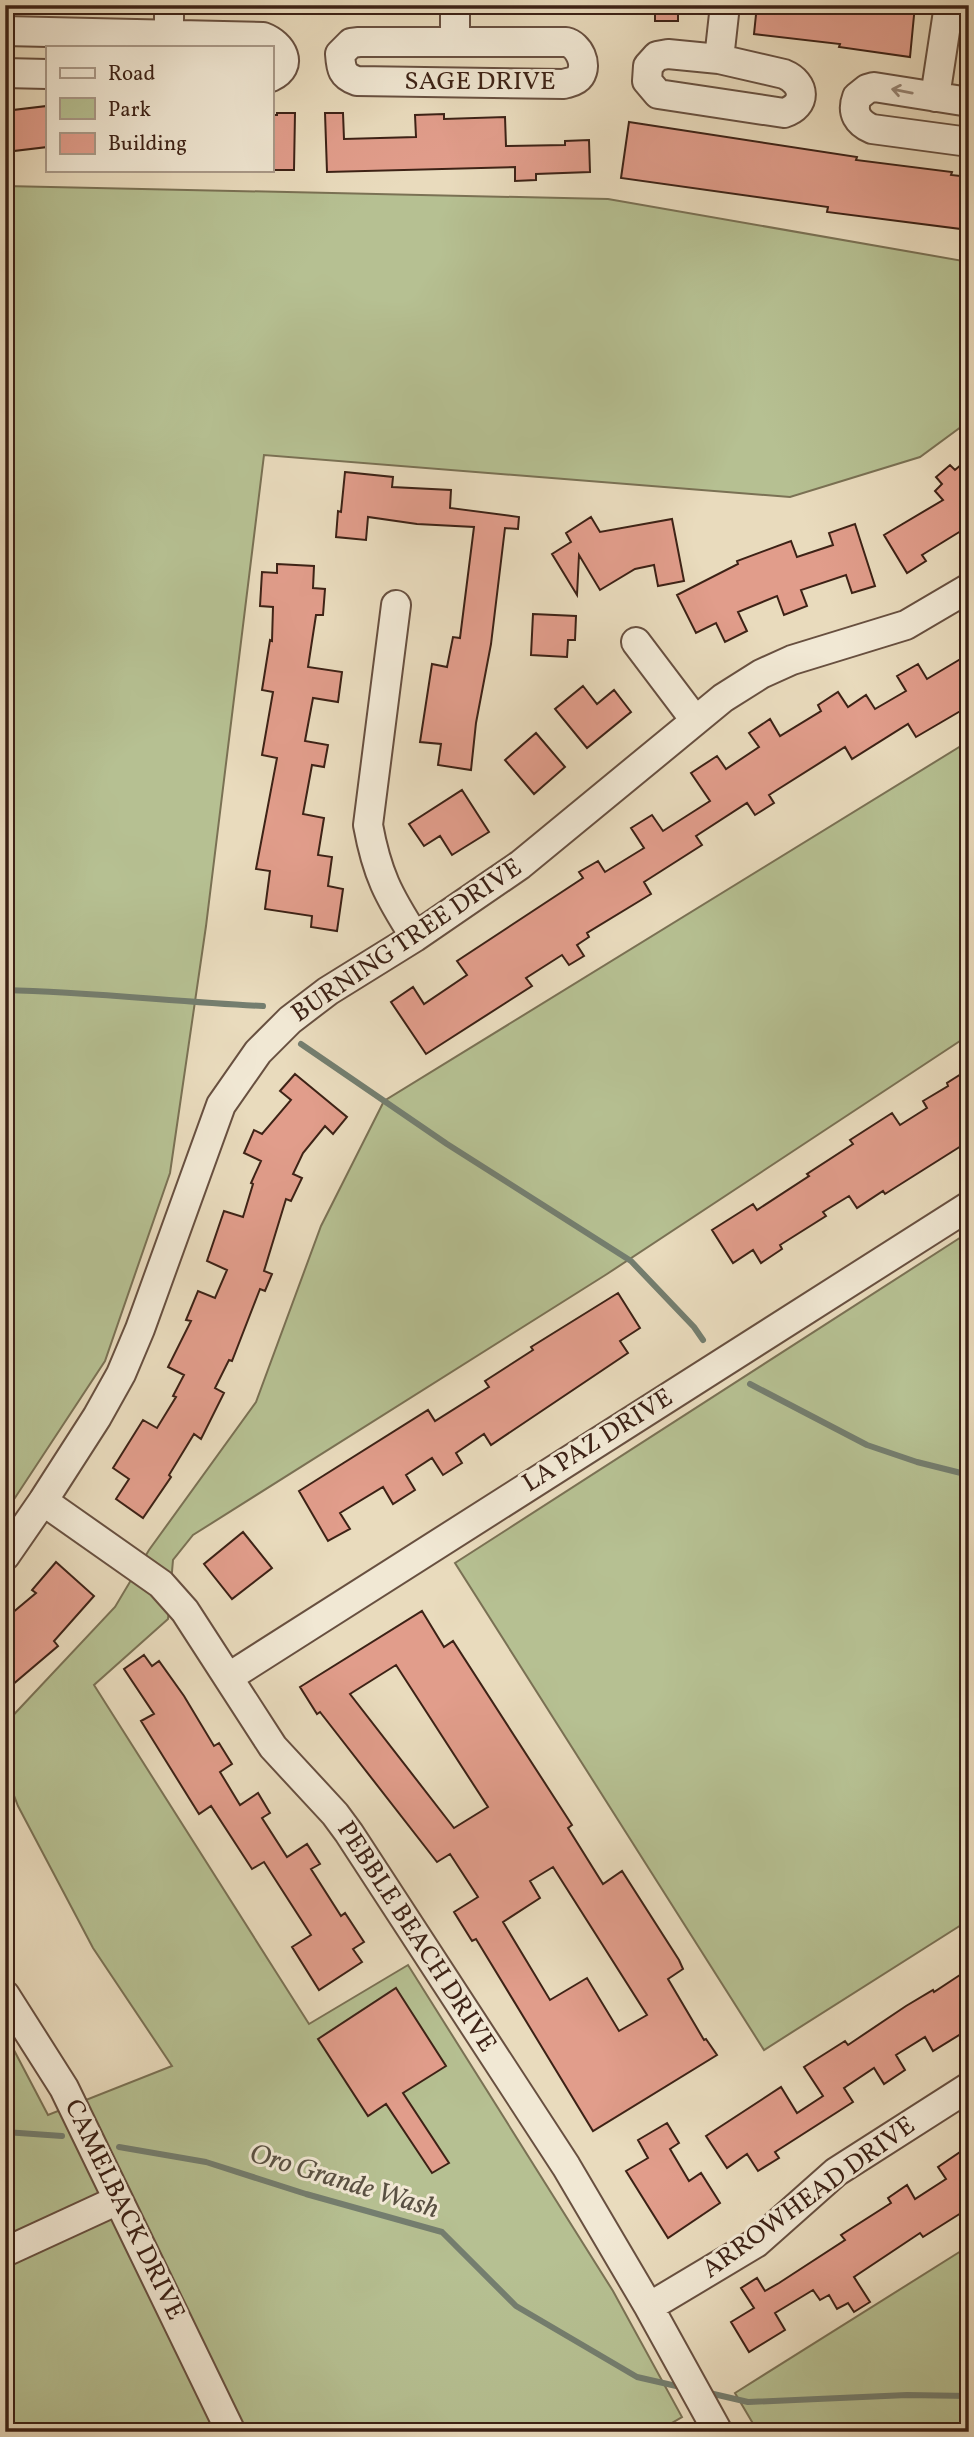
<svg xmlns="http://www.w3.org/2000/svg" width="974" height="2437" viewBox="0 0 974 2437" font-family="Vollkorn,serif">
  <rect width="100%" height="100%" fill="#e9dbbd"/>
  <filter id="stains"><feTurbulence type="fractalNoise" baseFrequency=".00286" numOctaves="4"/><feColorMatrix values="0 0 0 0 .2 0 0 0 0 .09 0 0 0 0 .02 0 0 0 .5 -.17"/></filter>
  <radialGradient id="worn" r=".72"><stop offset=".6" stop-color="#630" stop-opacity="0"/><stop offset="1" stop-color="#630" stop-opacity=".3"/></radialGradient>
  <path fill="#b6c092" stroke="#7a7154" stroke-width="2" d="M 5,186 L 608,199 L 969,262 L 969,421 L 920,457 L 790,497 L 264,455 L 206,926 L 170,1173 L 105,1361 L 5,1513 L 5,550 L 12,390 L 5,380 Z
    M 969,741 L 969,1035 L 607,1274 L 193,1535 L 173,1560 L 168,1619 L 94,1685 L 309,2024 L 408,1965 L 613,2291 L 682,2417 L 656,2432 L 5,2432 L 5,2033 L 48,2115 L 172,2066 L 93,1948 L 18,1806 L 5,1772 L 5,1724 L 115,1607 L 149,1550 L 256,1402 L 321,1226 L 384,1101 Z
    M 969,1232 L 969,1920 L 764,2050 L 455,1563 Z
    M 969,2246 L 969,2432 L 758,2432 L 735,2393 Z"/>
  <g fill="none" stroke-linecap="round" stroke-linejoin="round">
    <path stroke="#747e6f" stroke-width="6" d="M 5,990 C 92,992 177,1002 263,1006
      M 301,1044 L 447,1144 L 631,1261 L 694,1327 L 703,1340
      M 750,1384 L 867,1445 L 917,1462 L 969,1475
      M 5,2132 L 62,2136
      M 119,2147 L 206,2162 L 306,2194 L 442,2232 L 516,2306 L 637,2377 L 685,2388
      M 705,2392 L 748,2402 L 907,2395 L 969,2396"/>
  </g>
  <path fill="#e19d8b" stroke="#3d2216" stroke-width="2" fill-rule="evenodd" d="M 655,5 L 678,5 L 678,21 L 655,21 Z
    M 757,5 L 915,5 L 910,57 L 839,47 L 840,44 L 754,34 Z
    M 47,106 L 47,147 L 5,152 L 5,111 Z
    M 277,113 L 295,113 L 294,170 L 271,170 L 271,115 L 277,115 Z
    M 325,113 L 343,113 L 344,139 L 416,137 L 415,115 L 444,114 L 444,119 L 505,117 L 506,146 L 565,145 L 565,141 L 589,140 L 590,172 L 536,174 L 536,180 L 515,181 L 515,167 L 327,172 Z
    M 629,122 L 857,157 L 856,160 L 952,172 L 951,175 L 969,177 L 969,230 L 827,212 L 828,207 L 621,178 Z
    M 969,458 L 969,526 L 922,555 L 926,561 L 907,573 L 884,535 L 943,500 L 935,491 L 942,484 L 936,477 L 950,465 L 955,470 Z
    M 345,472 L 393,477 L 392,487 L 451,490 L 450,508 L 519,517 L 518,529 L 505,528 L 491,644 L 476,723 L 471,770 L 438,765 L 441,744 L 420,742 L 432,664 L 447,667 L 453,637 L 460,638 L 474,527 L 417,524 L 368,517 L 366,540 L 336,537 L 338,511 L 341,512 Z
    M 591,517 L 600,532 L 672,519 L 684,581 L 658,586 L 654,565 L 635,569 L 600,590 L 579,555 L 577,595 L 552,554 L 571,542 L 566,533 Z
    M 855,524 L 875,586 L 852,593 L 846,575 L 801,590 L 807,606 L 784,615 L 777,596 L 738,612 L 747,631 L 725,642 L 716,623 L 696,633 L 677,595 L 738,564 L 737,561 L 791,541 L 797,557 L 833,545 L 829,533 Z
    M 277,564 L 314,566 L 313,588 L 325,589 L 323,615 L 316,615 L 308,667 L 342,672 L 338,702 L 313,698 L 305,741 L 328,745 L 324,767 L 312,765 L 303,814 L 324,818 L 318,855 L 332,857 L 328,886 L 343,889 L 337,931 L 311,927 L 312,916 L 265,909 L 270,871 L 256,869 L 277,758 L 262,755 L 273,692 L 262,690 L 270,640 L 272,641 L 273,607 L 260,606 L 262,572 L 277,573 Z
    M 533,614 L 576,616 L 575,640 L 568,640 L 567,657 L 531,655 Z
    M 969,654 L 969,706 L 916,737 L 908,724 L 852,759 L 845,747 L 769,795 L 774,803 L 755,815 L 747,803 L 696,836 L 702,845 L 644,882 L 651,894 L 587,933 L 589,937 L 577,945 L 584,956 L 569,965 L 562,955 L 526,978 L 532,986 L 426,1054 L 391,1002 L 413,987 L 424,1004 L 467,975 L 457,961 L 583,878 L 579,872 L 598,861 L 605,872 L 644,848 L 631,828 L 652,815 L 663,831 L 710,801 L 691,773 L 717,756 L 726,769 L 759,747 L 749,733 L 770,719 L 780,736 L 821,711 L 818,705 L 838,692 L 848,707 L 866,695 L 875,709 L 906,691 L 897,676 L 918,664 L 927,679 Z
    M 583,686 L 597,704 L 614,690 L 631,712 L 587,748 L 555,709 Z
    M 536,733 L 565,767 L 534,794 L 505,760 Z
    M 462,790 L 489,832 L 452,855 L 440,836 L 424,846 L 409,824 Z
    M 969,1069 L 969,1141 L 885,1194 L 883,1191 L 857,1208 L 849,1196 L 823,1212 L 826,1216 L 780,1245 L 782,1249 L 761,1263 L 753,1250 L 733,1263 L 712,1230 L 753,1204 L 757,1210 L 809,1176 L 807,1174 L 853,1144 L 850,1140 L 892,1113 L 900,1125 L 927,1108 L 923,1101 L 948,1086 L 947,1083 Z
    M 295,1074 L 347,1117 L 333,1134 L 325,1126 L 303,1153 L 293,1174 L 302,1178 L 291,1201 L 286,1199 L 264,1271 L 272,1274 L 265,1291 L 260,1289 L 232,1361 L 229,1360 L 215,1388 L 224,1393 L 201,1439 L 194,1434 L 169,1475 L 171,1477 L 143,1518 L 116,1499 L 129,1479 L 113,1468 L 143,1420 L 157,1428 L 176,1397 L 173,1396 L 184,1375 L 168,1367 L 191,1321 L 186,1320 L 198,1291 L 215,1298 L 227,1270 L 207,1261 L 224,1211 L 243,1217 L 253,1184 L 251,1183 L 261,1161 L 244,1153 L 254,1130 L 262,1134 L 291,1100 L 280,1091 Z
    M 618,1293 L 640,1328 L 620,1341 L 628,1353 L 491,1445 L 484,1434 L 456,1453 L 462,1463 L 443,1475 L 432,1458 L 406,1475 L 415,1490 L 393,1504 L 383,1487 L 340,1513 L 350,1529 L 328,1541 L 299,1491 L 428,1410 L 435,1421 L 489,1387 L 485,1381 L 533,1350 L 531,1347 Z
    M 243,1532 L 272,1568 L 232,1599 L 204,1564 Z
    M 56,1562 L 94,1596 L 54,1641 L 58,1646 L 5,1691 L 5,1619 L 36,1593 L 32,1590 Z
    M 422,1611 L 444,1647 L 453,1641 L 572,1825 L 568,1828 L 603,1884 L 622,1871 L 679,1960 L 683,1969 L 668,1979 L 704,2040 L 706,2039 L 717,2055 L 593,2131 L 476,1939 L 472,1941 L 454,1912 L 478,1897 L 450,1854 L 437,1862 L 320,1712 L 317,1714 L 300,1687 ZM 396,1665 L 488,1807 L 454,1828 L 350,1694 ZM 553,1867 L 647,2015 L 619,2031 L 587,1978 L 550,2000 L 503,1922 L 540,1898 L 530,1881 Z
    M 144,1655 L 152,1666 L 159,1661 L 184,1696 L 214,1746 L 219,1743 L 232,1764 L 220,1772 L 240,1805 L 258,1793 L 270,1813 L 262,1818 L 287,1857 L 307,1844 L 320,1864 L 311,1869 L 341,1916 L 345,1913 L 364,1942 L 353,1949 L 362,1962 L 319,1990 L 292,1947 L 311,1935 L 264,1862 L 252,1869 L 211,1806 L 199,1814 L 141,1721 L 154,1714 L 124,1669 Z
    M 969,1969 L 969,2029 L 933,2051 L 925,2037 L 896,2055 L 905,2070 L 884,2084 L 874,2068 L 844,2088 L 853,2102 L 775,2152 L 779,2158 L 758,2171 L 747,2154 L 727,2168 L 706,2136 L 781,2087 L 797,2113 L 823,2096 L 804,2067 L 845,2041 L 848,2045 L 906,2006 L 933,1990 L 934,1992 Z
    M 396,1988 L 446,2066 L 403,2093 L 449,2163 L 432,2173 L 386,2104 L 368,2116 L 318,2039 Z
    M 667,2123 L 679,2143 L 670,2149 L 689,2181 L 701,2173 L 720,2203 L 668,2238 L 626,2171 L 648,2158 L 638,2140 Z
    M 969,2146 L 969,2208 L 923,2237 L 920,2233 L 854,2277 L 870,2302 L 854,2312 L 848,2303 L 837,2309 L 829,2295 L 820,2300 L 813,2290 L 775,2313 L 785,2330 L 749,2352 L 731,2322 L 754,2308 L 741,2288 L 757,2278 L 765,2291 L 779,2283 L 845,2240 L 841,2235 L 891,2203 L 888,2198 L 907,2185 L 915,2199 L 946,2179 L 938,2167 Z"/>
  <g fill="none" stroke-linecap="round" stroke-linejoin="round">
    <g stroke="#685040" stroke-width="32">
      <path id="minor" d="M 5,31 L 263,37 C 282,44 295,66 271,77
        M 169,36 L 169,5
        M 359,42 L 566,42 C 579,45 588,64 580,76 C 576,82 569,82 564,84 L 357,81 C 342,76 341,69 340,54 L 351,43 Z
        M 455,42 L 455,5
        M 668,54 L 719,59 L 784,74 C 806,83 807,106 784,113 L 658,94 L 647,81 L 648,66 L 657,56 Z
        M 719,59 L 725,5
        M 5,73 L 47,74
        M 935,97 L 949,5
        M 969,102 L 874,87 L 867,89 L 857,97 C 851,113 858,123 872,129 L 969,142
        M 396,605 L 368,825 C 377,874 388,895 415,937
        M 636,642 L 695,720
        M 43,1501 L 161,1584 L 185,1611 L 273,1747 L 335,1814 L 349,1833 L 566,2166 L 649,2307 L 718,2432
        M 5,1556 L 43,1501 L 97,1417 L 121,1374 L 140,1329 L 221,1105 L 258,1052 L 290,1020 L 328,991 L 415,937 L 520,865 L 723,698 L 761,674 L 792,660 L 906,625 L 969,588
        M 229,1677 L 969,1206
        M 5,1995 L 64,2088 L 231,2432
        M 5,2252 L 118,2200
        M 649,2307 L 756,2243 L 836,2172 L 969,2087"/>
    </g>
    <use href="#minor" stroke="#f1e8d4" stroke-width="28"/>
  </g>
  <defs><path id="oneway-shaft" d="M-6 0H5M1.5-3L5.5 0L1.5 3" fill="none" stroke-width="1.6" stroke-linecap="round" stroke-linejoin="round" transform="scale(1.75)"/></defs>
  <use stroke="#978575" href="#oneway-shaft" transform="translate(902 91) rotate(-169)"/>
  <g text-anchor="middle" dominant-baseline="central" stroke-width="6" stroke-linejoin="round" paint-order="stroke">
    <g font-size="26" fill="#3d2216" stroke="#f1e8d4">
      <text x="480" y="82">SAGE DRIVE</text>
      <text transform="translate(407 941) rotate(-34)">BURNING TREE DRIVE</text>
      <text transform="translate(598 1441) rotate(-32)">LA PAZ DRIVE</text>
      <text transform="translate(416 1937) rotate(57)">PEBBLE BEACH DRIVE</text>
      <text transform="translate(809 2198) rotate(-36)">ARROWHEAD DRIVE</text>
      <text transform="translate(124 2210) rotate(64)">CAMELBACK DRIVE</text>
    </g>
    <g font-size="28" font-style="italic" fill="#595042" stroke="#f1e8d4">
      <text transform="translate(344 2182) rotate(17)">Oro Grande Wash</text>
    </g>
  </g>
  <rect width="974" height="2437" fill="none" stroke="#e9dbbd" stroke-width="28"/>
  <rect x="7" y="7" width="960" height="2423" fill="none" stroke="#3d2216" stroke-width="3.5"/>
  <rect x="14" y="14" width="946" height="2409" fill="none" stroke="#3d2216" stroke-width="2"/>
  <rect x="46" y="46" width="228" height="126" fill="#f1e8d4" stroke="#a99988" stroke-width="2"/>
  <rect x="60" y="68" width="35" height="10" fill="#f1e8d4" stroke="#a99988" stroke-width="2"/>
  <text x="108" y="80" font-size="21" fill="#3d2216">Road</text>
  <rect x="60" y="98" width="35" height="21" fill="#b6c092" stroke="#a99988" stroke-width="2"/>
  <text x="108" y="116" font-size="21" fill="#3d2216">Park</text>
  <rect x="60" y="133" width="35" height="21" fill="#e19d8b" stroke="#a99988" stroke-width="2"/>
  <text x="108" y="150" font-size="21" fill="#3d2216">Building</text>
  <rect width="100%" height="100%" filter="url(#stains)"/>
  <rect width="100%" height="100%" fill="url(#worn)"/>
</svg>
